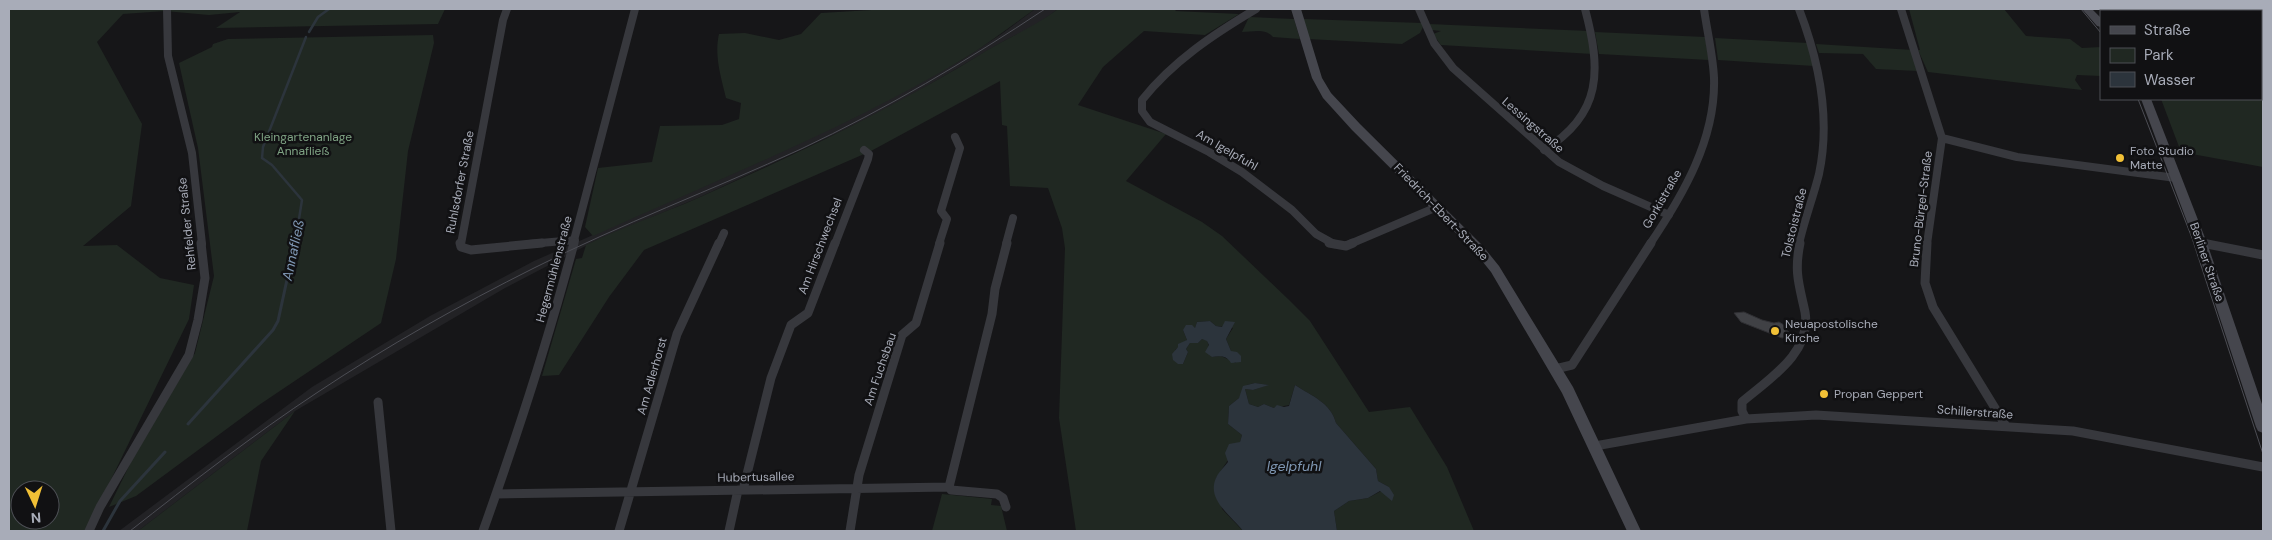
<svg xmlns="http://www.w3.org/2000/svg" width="2272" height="540" viewBox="0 0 2272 540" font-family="'DM Sans',sans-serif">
  <rect width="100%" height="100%" fill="#161618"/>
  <path fill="#222225" d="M 1035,9 L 1058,9 L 1038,24 L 1004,41 L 896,104 L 846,129 L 698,198 L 595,241 L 505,288 L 295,411 L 138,531 L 119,531 L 312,387 L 430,316 L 534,261 L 761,161 L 857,116 L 963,59 L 1003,33 Z"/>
  <path fill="#202822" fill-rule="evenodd" d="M 9,9 L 445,9 L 438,24 L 216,28 L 240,12 L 209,15 L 165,11 L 123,14 L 97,42 L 142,124 L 131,206 L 83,246 L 117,245 L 160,278 L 194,285 L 189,319 L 86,531 L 9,531 ZM 20,490 L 50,490 L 50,520 L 20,520 Z
    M 889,9 L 1035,9 C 1011,26 988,44 963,59 C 846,129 717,180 593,236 L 585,227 L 598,168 L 652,162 L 660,126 L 722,125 L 739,119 L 741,103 L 726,98 C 721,77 714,56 719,34 L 745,33 L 779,40 L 801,34 L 821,13 Z
    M 1058,9 L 1177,9 L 1175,11 L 1239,14 L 1205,35 L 1144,31 L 1103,67 L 1078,105 L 1166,134 L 1126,181 L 1202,222 L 1222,236 L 1288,299 L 1310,321 L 1369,412 L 1410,407 L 1447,467 L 1474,531 L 1337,531 L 1334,511 L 1349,501 L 1368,498 L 1389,487 L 1378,481 L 1376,469 L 1336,423 C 1331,403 1312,396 1295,385 L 1289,405 L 1274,408 L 1264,404 L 1258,407 L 1249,404 L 1245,389 L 1253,390 L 1268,385 L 1255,383 L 1247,385 L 1239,398 L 1229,406 L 1228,424 L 1242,435 L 1240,442 L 1216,478 L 1222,509 L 1243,531 L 1076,531 L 1059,418 L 1065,248 L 1062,228 L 1048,188 L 1010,186 L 1007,126 L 1002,125 L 1000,81 L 871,151 L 644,250 L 609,297 L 559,375 L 542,376 L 576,259 L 582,258 L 586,245 C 623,227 661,214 698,198 C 797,154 894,108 986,51 C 1010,37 1035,26 1058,9 ZM 1210,321 L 1216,326 L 1233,328 L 1226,339 L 1236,363 L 1221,356 L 1212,357 L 1207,340 L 1202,339 L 1198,343 L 1190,343 L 1186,349 L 1188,352 L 1183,364 L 1175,350 L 1187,340 L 1183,330 L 1195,329 L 1197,322 Z
    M 1909,9 L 2004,9 L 2026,36 L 2070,39 L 2082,48 L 2101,47 L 2101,76 L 2077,75 L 2075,80 L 2082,90 L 1928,72 L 1918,50 L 1920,50 Z
    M 2137,9 L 2263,9 L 2263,167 L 2181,152 L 2161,99 L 2261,99 L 2261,11 L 2139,11 Z
    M 1249,17 L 1294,19 L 1300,39 L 1273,37 C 1265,28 1253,32 1242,32 Z
    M 1303,19 L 1422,23 L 1423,27 L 1420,33 L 1402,44 L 1308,39 Z
    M 1429,24 L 1589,31 L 1593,54 L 1441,45 L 1433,34 L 1441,31 L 1432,30 Z
    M 1595,32 L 1705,37 L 1709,60 L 1599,54 Z
    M 433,35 L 434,43 L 408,151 L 396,259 L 381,323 L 259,405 L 136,496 L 109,507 L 132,460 L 195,353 L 214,276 L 198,148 L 179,63 L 212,47 L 213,44 L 228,39 Z
    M 1715,38 L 1808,43 L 1814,66 L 1718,60 Z
    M 1816,44 L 1913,50 L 1918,71 L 1876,69 L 1863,54 L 1819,53 Z
    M 295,411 L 261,461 L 247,531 L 138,531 Z
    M 942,494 L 992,499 L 991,505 L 1001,506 L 1007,531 L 932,531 Z"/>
  <path fill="#2c343c" d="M 1210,321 L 1216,326 L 1222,327 L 1225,321 L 1235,322 L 1226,339 L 1231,351 L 1237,352 L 1241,356 L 1241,362 L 1231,363 C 1226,355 1220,356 1212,357 L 1205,352 L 1209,345 L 1207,341 L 1202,339 L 1198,343 L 1190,343 L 1186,349 L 1188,352 L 1183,364 L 1178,364 L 1173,360 L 1172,354 L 1178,347 L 1178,344 L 1187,340 L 1183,330 L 1186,325 L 1192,325 L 1195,328 L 1197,322 Z
    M 1255,383 L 1269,385 L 1253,390 L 1245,389 L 1249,404 L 1258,407 L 1264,404 L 1274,408 L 1277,405 L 1284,407 L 1289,406 L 1295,385 C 1312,396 1331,403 1336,423 L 1376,469 L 1378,481 L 1389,487 L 1394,495 L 1392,501 L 1380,491 L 1368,498 L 1349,501 L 1334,511 L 1337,531 L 1243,531 C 1232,516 1206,500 1216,478 C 1218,473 1224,467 1228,462 L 1225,453 L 1229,444 L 1240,442 L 1242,435 L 1228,424 L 1229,406 L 1239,398 L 1243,386 Z"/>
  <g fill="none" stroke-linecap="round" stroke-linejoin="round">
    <path stroke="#2c343c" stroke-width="2.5" d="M 309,32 L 318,17 L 329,9
      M 295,244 L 302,200 L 272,165 L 262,158 L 263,147 L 306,37"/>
    <path stroke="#2c343c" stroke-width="3" d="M 188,424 L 273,330 L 278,321 L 295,243
      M 103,531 L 120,501 L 165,452"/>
  </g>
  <path fill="#404145" stroke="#303034" d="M 1744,312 L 1762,320 L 1774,323 L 1779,322 L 1784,325 L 1791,336 L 1782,338 L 1741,322 L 1734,313 Z"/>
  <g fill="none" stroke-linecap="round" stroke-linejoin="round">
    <path stroke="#37383d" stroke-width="8" d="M 167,9 L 168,56 L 192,153 L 202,244
      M 1256,9 C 1214,34 1173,61 1142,100 L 1142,111 L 1150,122 L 1209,152 L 1242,172 L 1292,210 L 1316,234 L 1334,244
      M 1419,9 L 1434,43 L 1453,68 L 1559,162 L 1603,186 L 1669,215
      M 1799,9 C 1819,61 1831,118 1819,174 C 1813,198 1804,221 1799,244
      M 1901,9 L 1942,138 L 1927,244
      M 1942,138 L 2017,157 L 2176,178
      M 1544,150 C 1603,114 1601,69 1585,9
      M 2201,243 L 2208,244
      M 461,244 L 503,20 L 507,9
      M 529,244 L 575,240
      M 573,244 L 635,9
      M 719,244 L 724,233
      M 835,244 L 868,159 L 869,154 L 864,150
      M 939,244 L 947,219 L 941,211 L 960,148 L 955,137
      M 1006,244 L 1013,218
      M 1350,244 L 1437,207
      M 1650,244 C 1683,195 1716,139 1714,78 C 1713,55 1707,31 1704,9"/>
    <path stroke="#37383d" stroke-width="9" d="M 460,243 L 461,247 L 471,250 L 542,243
      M 1329,243 L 1346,246 L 1353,243
      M 1927,243 L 1925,283 L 1933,307 L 2006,426
      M 2202,243 L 2263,255
      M 1555,369 L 1572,365 L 1651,243
      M 378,402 L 391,531
      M 1746,419 L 1742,411 L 1742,402 C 1769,379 1812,353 1805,312 C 1799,284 1794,272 1800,243
      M 1595,446 L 1746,419 L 1816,415 L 2073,431 L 2263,467
      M 949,487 L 992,314 L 995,289 L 1007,243
      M 743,490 L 771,378 L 791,325 L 808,313 L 835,243
      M 496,494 L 949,487 L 951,490 L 997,494 L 1003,498 L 1006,507
      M 89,531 L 100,507 L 189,355 L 198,320 L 205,278 L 201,243
      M 483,531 C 517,436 548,341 574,243
      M 619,531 L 677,334 L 719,243
      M 729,531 L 738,490
      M 850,531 L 859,475 L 902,335 L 916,323 L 940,243"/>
    <path fill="#45464d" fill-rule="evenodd" d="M 1291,9 L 1301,9 L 1322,78 L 1331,93 L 1360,124 L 1482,245 L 1499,266 L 1573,387 L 1641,531 L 1627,531 L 1562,393 L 1491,272 L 1474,251 L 1352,130 L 1323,98 L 1312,78 Z
      M 2082,9 L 2092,9 L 2101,18 L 2101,27 L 2097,26 Z
      M 2141,99 L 2151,99 L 2207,243 L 2263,407 L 2263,433 L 2258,431 L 2256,427 L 2195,243 Z"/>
    <path stroke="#4c4d54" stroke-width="1" d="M 2081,9 L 2101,33
      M 2138,99 L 2192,238 L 2263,454
      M 130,531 C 191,483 253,435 318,392 C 387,346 460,305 534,268 C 621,224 712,190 801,149 C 886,109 967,61 1045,9"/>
  </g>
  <g fill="#f1c036" stroke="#111113" stroke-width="2">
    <circle cx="2120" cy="158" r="5"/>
    <circle cx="1775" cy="331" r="5"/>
    <circle cx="1824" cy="394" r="5"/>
  </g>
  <g text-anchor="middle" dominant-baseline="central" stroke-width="5" stroke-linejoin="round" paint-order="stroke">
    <g font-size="12" fill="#a8acb8" stroke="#111113">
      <text transform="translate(1533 125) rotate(41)">Lessingstraße</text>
      <text transform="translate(1227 150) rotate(30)">Am Igelpfuhl</text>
      <text transform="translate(460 182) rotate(-79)">Ruhlsdorfer Straße</text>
      <text transform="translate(1662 199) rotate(-60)">Gorkistraße</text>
      <text transform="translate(1921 209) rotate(-83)">Bruno-Bürgel-Straße</text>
      <text transform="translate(1441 212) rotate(46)">Friedrich-Ebert-Straße</text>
      <text transform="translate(1794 223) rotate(-76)">Tolstoistraße</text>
      <text transform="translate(187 224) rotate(-96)">Rehfelder Straße</text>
      <text transform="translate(820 246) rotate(-69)">Am Hirschwechsel</text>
      <text transform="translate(2207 262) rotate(71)">Berliner Straße</text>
      <text transform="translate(554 269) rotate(-75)">Hegermühlenstraße</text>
      <text transform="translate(880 369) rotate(-71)">Am Fuchsbau</text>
      <text transform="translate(652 376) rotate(-74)">Am Adlerhorst</text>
      <text transform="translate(1975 412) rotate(4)">Schillerstraße</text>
      <text transform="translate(756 477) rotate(-1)">Hubertusallee</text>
    </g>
    <g font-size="12" fill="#7fa384" stroke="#111113">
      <text x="303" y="137">Kleingartenanlage<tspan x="303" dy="14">Annafließ</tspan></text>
    </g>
    <g font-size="12" fill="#a8acb8" stroke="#111113" text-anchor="start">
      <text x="2130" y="151">Foto Studio<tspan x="2130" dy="14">Matte</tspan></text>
      <text x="1785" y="324">Neuapostolische<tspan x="1785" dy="14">Kirche</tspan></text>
      <text x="1834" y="394">Propan Geppert</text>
    </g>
    <g font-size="14" font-style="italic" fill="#7f97b3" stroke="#111113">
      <text transform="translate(293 250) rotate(-78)">Annafließ</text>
      <text x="1294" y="466">Igelpfuhl</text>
    </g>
  </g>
  <rect width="2272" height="540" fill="none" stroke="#a8acb8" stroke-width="20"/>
  <rect x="2100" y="10" width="162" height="90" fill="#111113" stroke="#4d4f55"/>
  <rect x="2110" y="26" width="25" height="8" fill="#45464d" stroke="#4d4f55"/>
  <text x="2144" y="35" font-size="15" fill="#a8acb8">Straße</text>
  <rect x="2110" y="48" width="25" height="15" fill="#202822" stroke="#4d4f55"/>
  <text x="2144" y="60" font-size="15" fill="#a8acb8">Park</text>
  <rect x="2110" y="72" width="25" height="15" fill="#2c343c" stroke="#4d4f55"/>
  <text x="2144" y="85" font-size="15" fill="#a8acb8">Wasser</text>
  <g transform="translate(35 505) rotate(176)"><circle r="24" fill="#111113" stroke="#4d4f55"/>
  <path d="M0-4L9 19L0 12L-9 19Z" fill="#f1c036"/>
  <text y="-8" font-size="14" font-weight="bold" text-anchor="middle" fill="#a8acb8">N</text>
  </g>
</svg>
